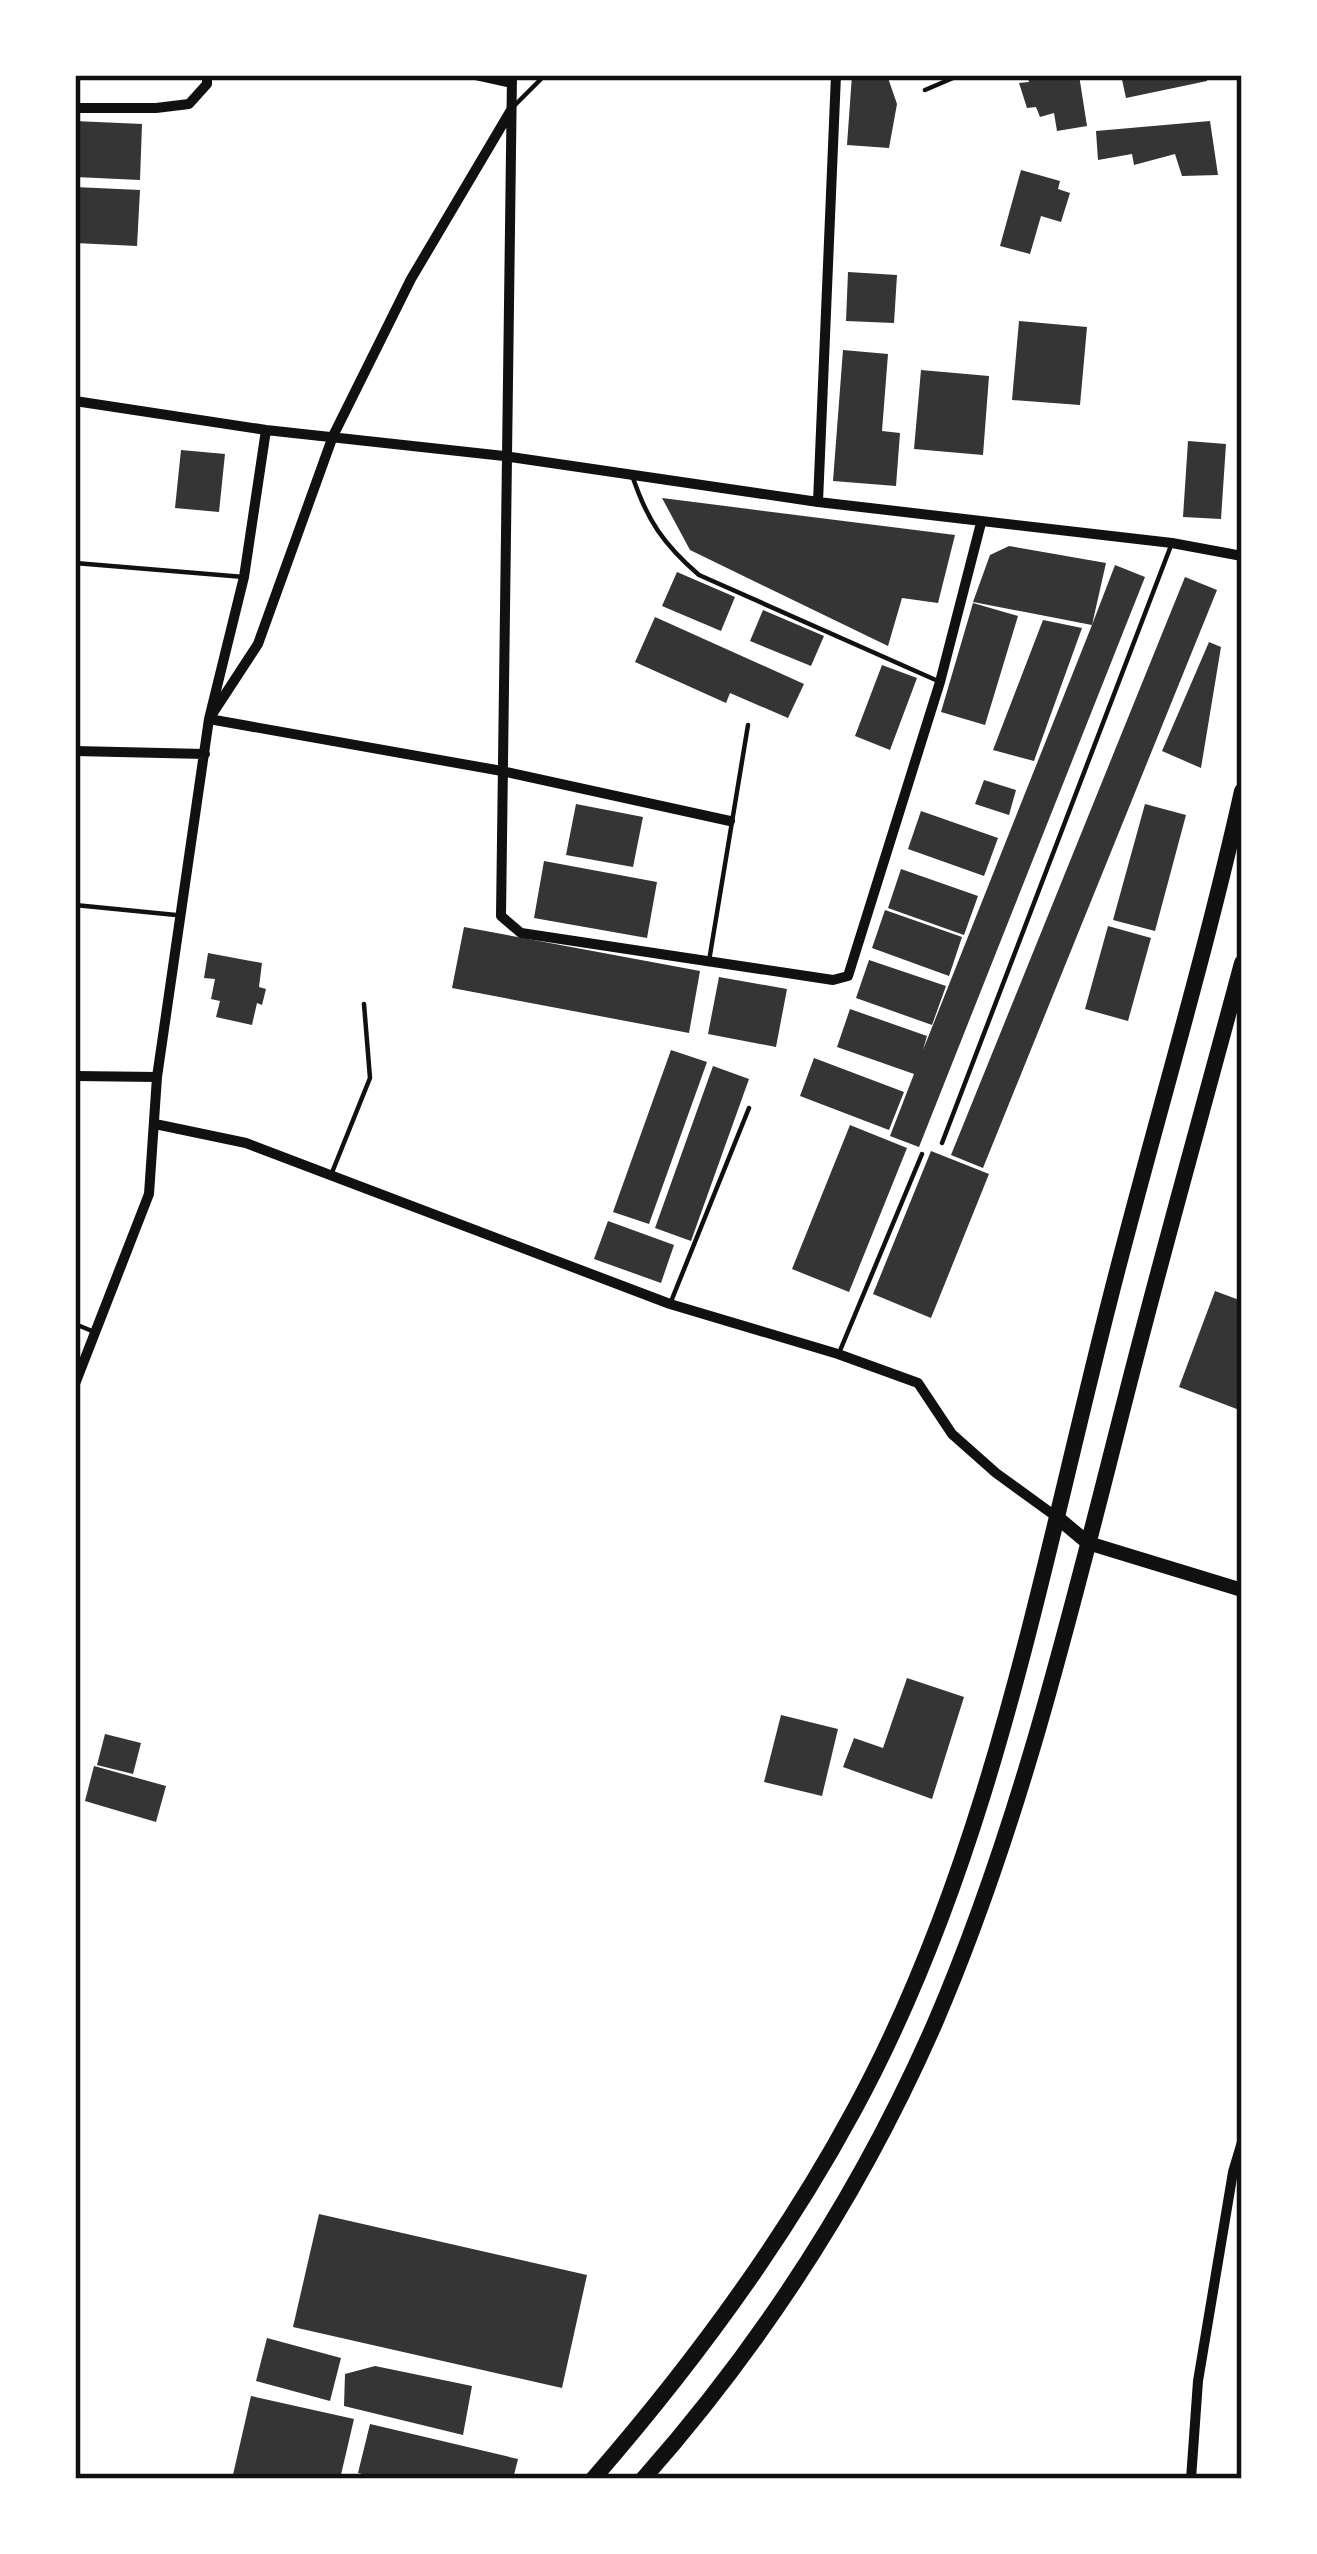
<svg xmlns="http://www.w3.org/2000/svg" width="1317" height="2554" viewBox="0 0 1317 2554" font-family="Quicksand,sans-serif">
  <rect width="100%" height="100%" fill="#fff"/>
  <path fill="#353535" d="M 852,75 L 887,75 L 897,104 L 889,148 L 847,145 Z
    M 1027,75 L 1079,75 L 1087,126 L 1057,131 L 1054,113 L 1040,117 L 1036,107 L 1027,108 L 1019,83 L 1029,82 Z
    M 1121,75 L 1206,75 L 1207,81 L 1126,98 Z
    M 75,121 L 142,124 L 140,180 L 75,177 Z
    M 1210,121 L 1218,175 L 1182,176 L 1175,154 L 1134,165 L 1132,154 L 1098,160 L 1096,131 Z
    M 1021,170 L 1060,181 L 1058,189 L 1070,193 L 1061,222 L 1041,216 L 1030,254 L 1000,246 Z
    M 75,187 L 140,190 L 137,246 L 75,243 Z
    M 848,272 L 897,275 L 894,323 L 846,321 Z
    M 1019,321 L 1087,327 L 1080,405 L 1012,400 Z
    M 843,350 L 888,354 L 882,431 L 900,433 L 896,486 L 833,481 Z
    M 921,370 L 989,376 L 983,455 L 914,449 Z
    M 1188,441 L 1226,444 L 1221,519 L 1183,517 Z
    M 181,450 L 225,454 L 219,512 L 175,508 Z
    M 662,498 L 955,535 L 938,603 L 902,598 L 888,646 L 690,550 Z
    M 1009,546 L 1106,563 L 1092,625 L 1115,565 L 1145,577 L 919,1147 L 890,1136 L 914,1074 L 837,1047 L 850,1009 L 927,1036 L 923,1050 L 1092,625 L 973,602 L 990,555 Z
    M 677,572 L 735,597 L 721,631 L 662,606 Z
    M 1185,577 L 1217,590 L 983,1168 L 951,1155 Z
    M 973,603 L 1018,616 L 985,725 L 941,712 Z
    M 763,610 L 824,636 L 811,666 L 750,641 Z
    M 655,617 L 804,684 L 788,718 L 730,693 L 726,703 L 635,662 Z
    M 1043,620 L 1082,628 L 1034,761 L 993,750 Z
    M 1209,642 L 1221,647 L 1201,768 L 1162,751 Z
    M 882,665 L 917,678 L 890,750 L 855,736 Z
    M 984,780 L 1016,790 L 1009,815 L 975,804 Z
    M 576,804 L 643,817 L 633,867 L 566,855 Z
    M 1145,804 L 1186,815 L 1155,931 L 1113,920 Z
    M 921,811 L 998,838 L 984,876 L 908,849 Z
    M 544,861 L 657,882 L 647,938 L 534,918 Z
    M 901,869 L 978,896 L 964,935 L 888,908 Z
    M 885,910 L 962,937 L 949,976 L 872,948 Z
    M 1108,926 L 1151,938 L 1128,1021 L 1085,1009 Z
    M 464,927 L 700,971 L 689,1033 L 452,988 Z
    M 208,953 L 262,963 L 259,987 L 266,989 L 262,1005 L 257,1003 L 252,1025 L 216,1017 L 220,1001 L 211,999 L 215,979 L 204,978 Z
    M 869,960 L 946,986 L 932,1025 L 856,998 Z
    M 719,977 L 787,989 L 776,1047 L 708,1034 Z
    M 671,1050 L 707,1062 L 649,1224 L 613,1212 Z
    M 814,1058 L 904,1092 L 889,1130 L 800,1096 Z
    M 713,1066 L 749,1079 L 691,1241 L 655,1228 Z
    M 850,1125 L 907,1148 L 849,1292 L 792,1269 Z
    M 931,1151 L 989,1174 L 931,1318 L 873,1294 Z
    M 608,1221 L 674,1245 L 661,1283 L 594,1259 Z
    M 1215,1291 L 1242,1301 L 1242,1411 L 1179,1387 Z
    M 907,1678 L 964,1697 L 932,1799 L 843,1767 L 854,1738 L 883,1748 Z
    M 781,1715 L 838,1729 L 822,1796 L 764,1782 Z
    M 105,1734 L 141,1743 L 133,1774 L 97,1765 Z
    M 94,1766 L 166,1786 L 156,1822 L 85,1801 Z
    M 319,2214 L 587,2275 L 562,2388 L 293,2327 Z
    M 267,2338 L 341,2358 L 330,2401 L 256,2381 Z
    M 375,2366 L 472,2386 L 463,2435 L 344,2406 L 345,2374 Z
    M 251,2396 L 354,2419 L 340,2479 L 232,2479 Z
    M 370,2424 L 518,2459 L 513,2479 L 383,2479 L 358,2473 Z"/>
  <g fill="none" stroke-linecap="round" stroke-linejoin="round">
    <path stroke="#111" stroke-width="4.5" d="M 925,90 L 960,75
      M 515,105 L 545,75
      M 632,475 C 647,520 663,544 699,575 L 938,681
      M 75,563 L 244,577
      M 75,905 L 176,915
      M 709,961 L 748,725
      M 942,1143 L 1172,543
      M 331,1175 L 370,1078 L 364,1004
      M 670,1304 L 749,1108
      M 75,1324 L 92,1331
      M 839,1353 L 922,1154"/>
    <path stroke="#111" stroke-width="10" d="M 476,75 L 512,83
      M 512,75 L 501,916 L 521,933 L 833,980 L 848,976 L 940,682 L 981,523
      M 75,108 L 156,108 L 189,104 L 207,84 L 207,75
      M 511,110 L 411,279 L 333,436 L 258,644 L 209,719 L 502,771 L 730,821
      M 75,401 L 266,430 L 504,456 L 818,502 L 1172,543 L 1242,556
      M 818,502 L 836,75
      M 75,751 L 205,754
      M 75,1076 L 157,1077
      M 155,1124 L 246,1143 L 670,1304 L 838,1354 L 918,1383 L 952,1434 L 996,1473 L 1058,1518
      M 75,1384 L 149,1194 L 157,1077 L 209,719 L 244,577 L 266,430
      M 1191,2479 L 1198,2381 L 1233,2172 L 1242,2142"/>
    <path stroke="#111" stroke-width="14" d="M 1058,1518 L 1088,1543 L 1242,1590"/>
    <path stroke="#111" stroke-width="16" d="M 593,2479 C 692,2365 781,2245 853,2112 C 990,1861 1040,1573 1110,1299 C 1153,1129 1204,962 1242,791
      M 643,2479 C 763,2343 862,2190 935,2023 C 1021,1823 1071,1611 1125,1400 C 1162,1254 1203,1109 1242,963"/>
  </g>
  <rect width="1317" height="2554" fill="none" stroke="#ffffff" stroke-width="156"/>
  <rect x="78" y="78" width="1161" height="2398" fill="none" stroke="#111" stroke-width="4.5"/>
</svg>
